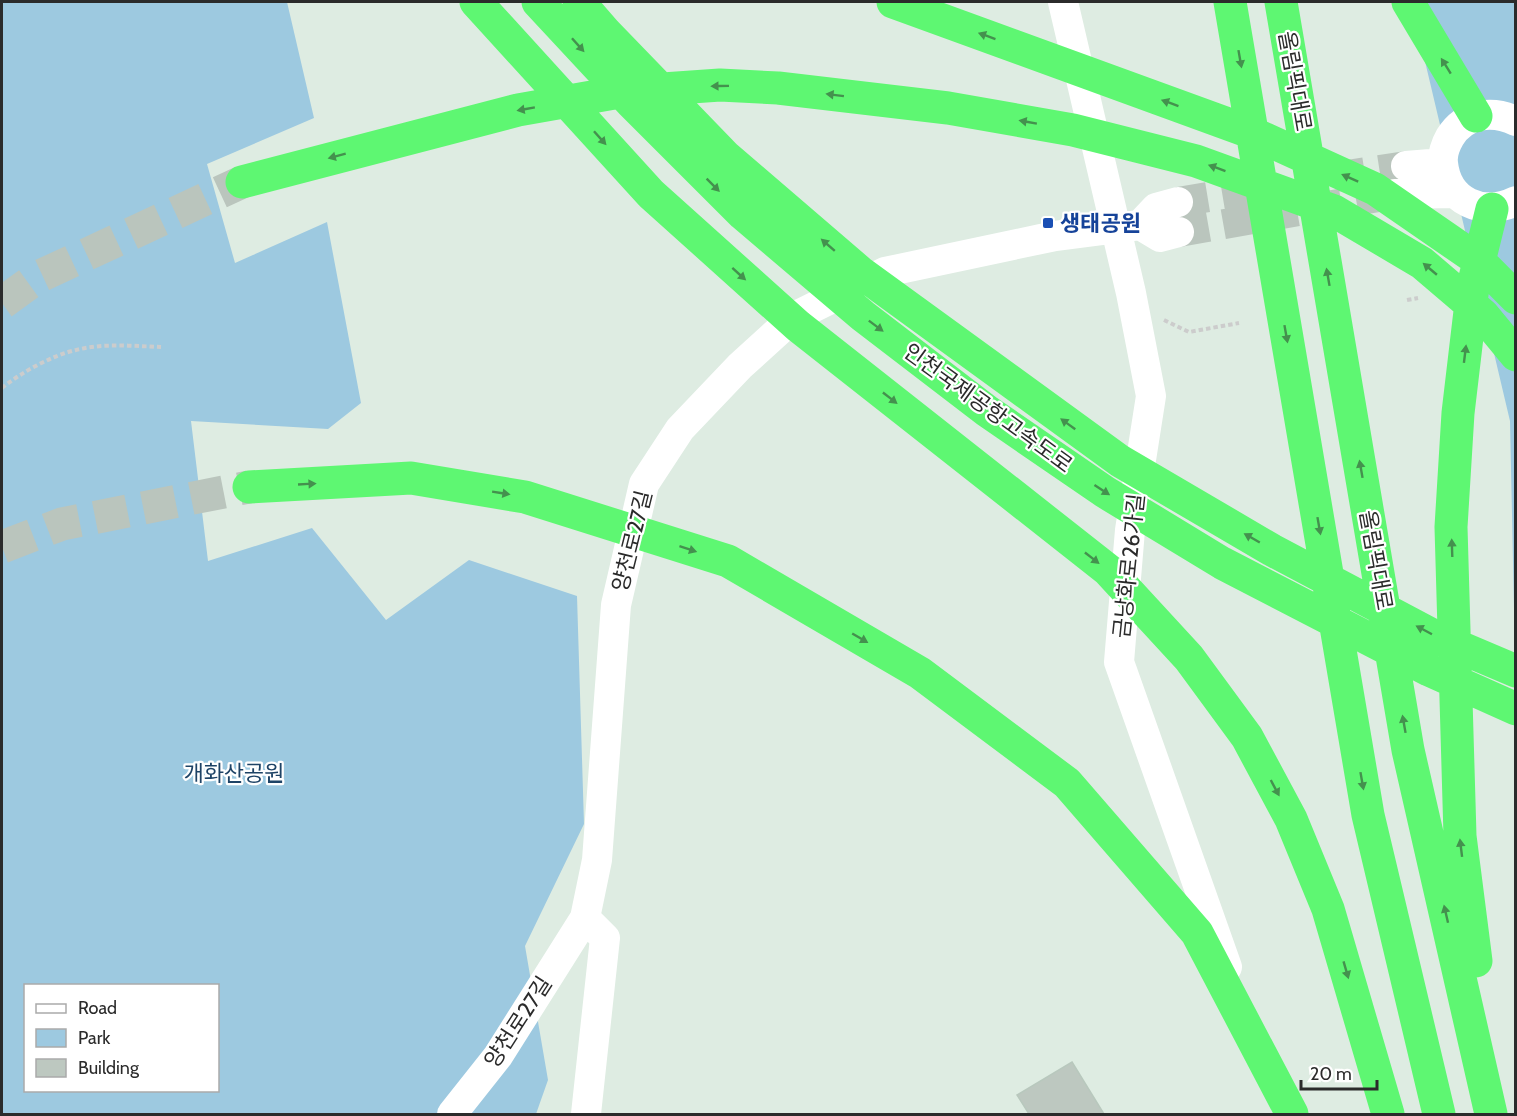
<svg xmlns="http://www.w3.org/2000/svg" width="1517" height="1116" viewBox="0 0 1517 1116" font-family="Cabin,'Noto Sans KR',sans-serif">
  <rect width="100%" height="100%" fill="#deece2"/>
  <path fill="#9dc9e0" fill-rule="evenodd" d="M 2,2 L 287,2 L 314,118 L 207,164 L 235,263 L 327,222 L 361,403 L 328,429 L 191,421 L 208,561 L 312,528 L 386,620 L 469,560 L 577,596 L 584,824 L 525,946 L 548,1080 L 536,1114 L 2,1114 ZM 26,986 L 218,986 L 218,1090 L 26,1090 Z
    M 1411,2 L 1515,2 L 1515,655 L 1510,421 Z"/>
  <path fill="#bdc8c0" stroke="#b8c8bd" stroke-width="1.5" d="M 1072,1062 L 1104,1114 L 1029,1114 L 1017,1095 Z"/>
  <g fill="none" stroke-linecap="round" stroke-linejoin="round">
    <path stroke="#bac5bd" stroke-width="30" stroke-dasharray="30 15" stroke-linecap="butt" d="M 1335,177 L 1406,166
      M 1178,202 L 1275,186
      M 1179,232 L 1395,194"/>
    <path stroke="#bac5bd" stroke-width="33" stroke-dasharray="33 16" stroke-linecap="butt" d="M 2,303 L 38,277 L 242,182
      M 2,547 L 62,524 L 249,487"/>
    <path stroke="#ccc" stroke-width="4" stroke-dasharray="4.5 3" stroke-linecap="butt" d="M 1407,300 L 1418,298
      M 1164,320 L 1189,332 L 1239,323
      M 2,388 C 20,373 53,355 76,350 C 103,343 133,346 161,347"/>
    <path stroke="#fff" stroke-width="30" d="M 1063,2 L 1131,293 L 1151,396 L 1130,530 L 1119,662 L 1227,967
      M 1516,121 C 1492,110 1465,113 1450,137 C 1446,144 1442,155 1443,163 C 1447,202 1483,217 1516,201
      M 1406,166 L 1443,163
      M 1395,194 L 1455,193
      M 1140,225 L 1160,237 L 1179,232
      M 585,918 L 605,938 L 586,1114
      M 452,1114 L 498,1056 L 585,918 L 597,860 L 616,605 L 644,484 L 680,429 L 740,366 L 794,317 L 885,272 L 1055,236 L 1140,225 L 1156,208 L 1178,202"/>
    <path stroke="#5ef772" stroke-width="33" d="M 476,2 L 651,194 L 798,326 L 1108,570 L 1189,658 L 1247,737 L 1291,819 L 1328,909 L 1388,1114
      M 538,2 L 631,102 L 743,214 L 863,316 L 987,411 L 1105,492 L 1222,563 L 1429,670 L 1516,709
      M 579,2 L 606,33 L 725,156 L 860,272 L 1120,461 L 1272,550 L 1438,638 L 1516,671
      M 893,2 L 1250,132 L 1375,189 L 1478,260 L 1516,298
      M 1230,2 L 1368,815 L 1439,1114
      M 1281,2 L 1408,750 L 1491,1114
      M 1408,2 L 1476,116
      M 242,182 L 518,110 L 620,92 L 720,85 L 778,88 L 948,108 L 1073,130 L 1196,161 L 1334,211 L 1422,263 L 1483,315 L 1516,355
      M 249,487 L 411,478 L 525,497 L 728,561 L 920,673 L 1067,783 L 1197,933 L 1292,1114
      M 1476,961 L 1460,836 L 1451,527 L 1458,413 L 1473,286 L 1492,209"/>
  </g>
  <defs><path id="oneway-solid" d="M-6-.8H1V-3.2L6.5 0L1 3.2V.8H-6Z" transform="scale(1.5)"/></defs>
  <g fill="#44914e">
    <use href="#oneway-solid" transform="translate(987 36) rotate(-160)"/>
    <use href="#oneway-solid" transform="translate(578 45) rotate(48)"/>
    <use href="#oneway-solid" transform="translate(1240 59) rotate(80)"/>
    <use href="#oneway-solid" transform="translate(1446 66) rotate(-122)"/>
    <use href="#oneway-solid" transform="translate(720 86) rotate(179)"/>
    <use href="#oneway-solid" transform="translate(835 95) rotate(-173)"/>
    <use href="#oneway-solid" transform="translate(1170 103) rotate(-160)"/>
    <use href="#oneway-solid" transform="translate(526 109) rotate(170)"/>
    <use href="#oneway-solid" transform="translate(1028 122) rotate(-170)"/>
    <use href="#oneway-solid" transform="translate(600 138) rotate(48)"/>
    <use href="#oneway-solid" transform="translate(337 156) rotate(165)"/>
    <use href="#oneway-solid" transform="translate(1217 168) rotate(-160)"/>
    <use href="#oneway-solid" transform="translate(1350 178) rotate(-156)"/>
    <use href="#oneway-solid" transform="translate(713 185) rotate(45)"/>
    <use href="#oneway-solid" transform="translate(828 245) rotate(-139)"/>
    <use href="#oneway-solid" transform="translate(1430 269) rotate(-140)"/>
    <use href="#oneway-solid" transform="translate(739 274) rotate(42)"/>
    <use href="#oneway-solid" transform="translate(1328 277) rotate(-100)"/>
    <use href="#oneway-solid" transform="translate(876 326) rotate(37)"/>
    <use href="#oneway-solid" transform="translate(1286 334) rotate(80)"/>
    <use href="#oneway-solid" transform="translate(1465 354) rotate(-83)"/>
    <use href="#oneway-solid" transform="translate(890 398) rotate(38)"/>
    <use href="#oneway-solid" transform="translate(1068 424) rotate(-144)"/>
    <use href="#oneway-solid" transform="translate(1361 469) rotate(-100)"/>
    <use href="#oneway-solid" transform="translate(307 484) rotate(-3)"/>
    <use href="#oneway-solid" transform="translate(1102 490) rotate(33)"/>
    <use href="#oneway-solid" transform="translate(501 493) rotate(9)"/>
    <use href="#oneway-solid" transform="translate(1319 526) rotate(80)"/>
    <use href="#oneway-solid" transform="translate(1252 538) rotate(-150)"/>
    <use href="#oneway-solid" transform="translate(1452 548) rotate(-92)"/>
    <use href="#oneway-solid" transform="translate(688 549) rotate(18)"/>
    <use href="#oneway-solid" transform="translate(1092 558) rotate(38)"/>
    <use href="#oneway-solid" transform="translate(1424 630) rotate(-152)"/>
    <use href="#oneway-solid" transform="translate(860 638) rotate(30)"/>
    <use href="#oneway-solid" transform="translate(1404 724) rotate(-100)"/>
    <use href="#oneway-solid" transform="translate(1362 781) rotate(80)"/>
    <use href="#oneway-solid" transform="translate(1275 788) rotate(62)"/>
    <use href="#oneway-solid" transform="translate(1461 848) rotate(-97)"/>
    <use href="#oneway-solid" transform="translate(1446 914) rotate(-103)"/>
    <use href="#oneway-solid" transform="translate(1346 970) rotate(74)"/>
  </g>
  <rect fill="#1a4fb4" stroke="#fff" stroke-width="2" x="1042" y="217" width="12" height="12" rx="3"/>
  <g text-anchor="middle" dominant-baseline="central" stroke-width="4.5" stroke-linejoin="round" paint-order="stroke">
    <g font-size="22" fill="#2b2b2b" stroke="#fff">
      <text transform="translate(1295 81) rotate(80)">올림픽대로</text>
      <text transform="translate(988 408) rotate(36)">인천국제공항고속도로</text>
      <text transform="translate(632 541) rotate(-76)">양천로27길</text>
      <text transform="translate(1376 560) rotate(80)">올림픽대로</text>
      <text transform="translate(1129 566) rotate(-84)">금낭화로26가길</text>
      <text transform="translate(518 1022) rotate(-57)">양천로27길</text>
    </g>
    <g font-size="22" font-weight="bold" fill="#164399" stroke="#fff" text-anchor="start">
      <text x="1060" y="223">생태공원</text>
    </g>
    <g font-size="22" fill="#1e4366" stroke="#fff">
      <text x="234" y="773">개화산공원</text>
    </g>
  </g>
  <rect width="1517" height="1116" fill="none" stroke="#2b2b2b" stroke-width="6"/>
  <rect x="24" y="984" width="195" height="108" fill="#ffffff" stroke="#aaaaaa" stroke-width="1.5"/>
  <rect x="36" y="1004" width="30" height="9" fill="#ffffff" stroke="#aaaaaa" stroke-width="1.5"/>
  <text x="78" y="1014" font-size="18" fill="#2b2b2b">Road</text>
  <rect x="36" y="1029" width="30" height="18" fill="#9dc9e0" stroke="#aaaaaa" stroke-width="1.5"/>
  <text x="78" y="1044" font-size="18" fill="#2b2b2b">Park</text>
  <rect x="36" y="1059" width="30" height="18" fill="#bdc8c0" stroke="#aaaaaa" stroke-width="1.5"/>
  <text x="78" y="1074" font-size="18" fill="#2b2b2b">Building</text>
  <path d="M1301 1080v9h76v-9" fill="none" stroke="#2b2b2b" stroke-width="3"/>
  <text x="1310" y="1080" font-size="18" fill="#2b2b2b" stroke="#ffffff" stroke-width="4.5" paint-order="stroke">20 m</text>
</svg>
